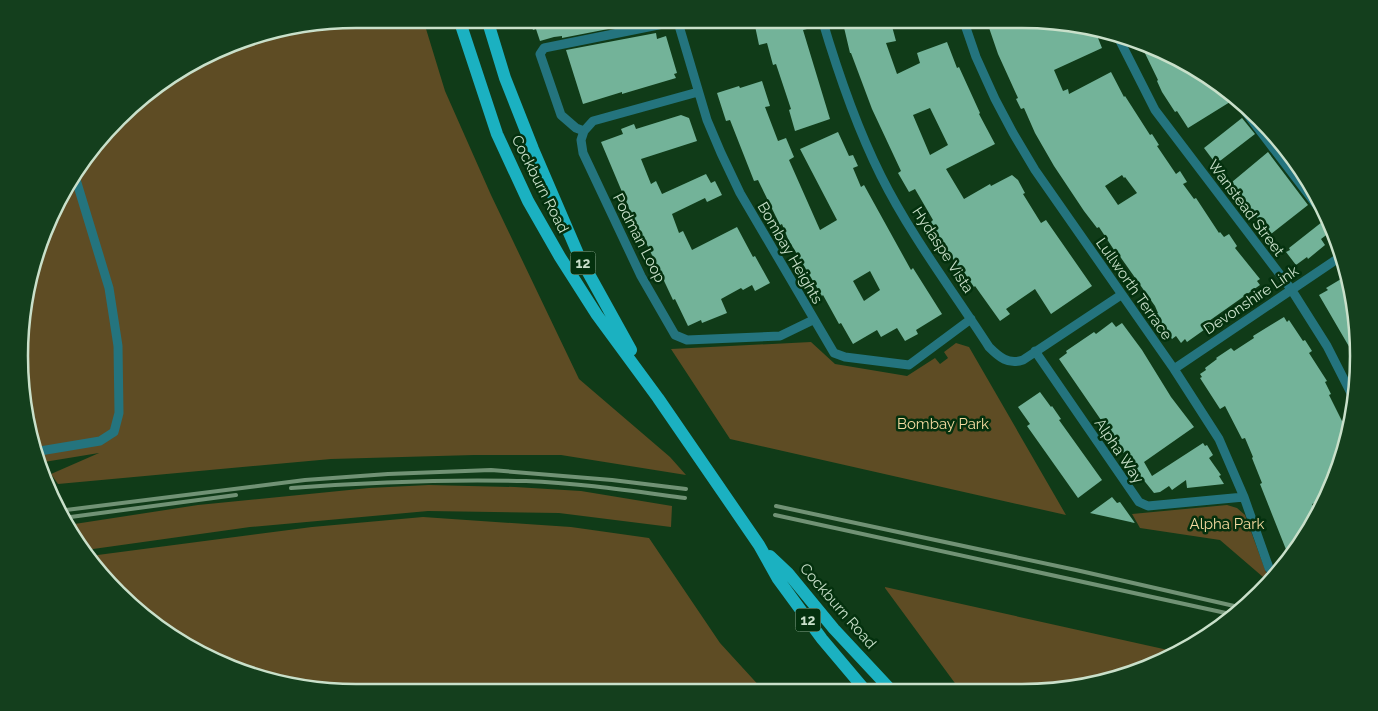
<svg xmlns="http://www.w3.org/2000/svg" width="1378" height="711" viewBox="0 0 1378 711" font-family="Raleway,sans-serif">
  <rect width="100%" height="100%" fill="#103b18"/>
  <path fill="#5e4c24" d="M 356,19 L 423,19 L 445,91 L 491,195 L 579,379 L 670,457 L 686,475 L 561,455 L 474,455 L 331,459 L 58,484 L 51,474 L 99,453 L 38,463 L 30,442 L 19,378 L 30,269 L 75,169 L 150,89 L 247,37 Z
    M 811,342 L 835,364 L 907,376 L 935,358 L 940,364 L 948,358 L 944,352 L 956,343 L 969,347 L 1066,515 L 730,439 L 671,349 Z
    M 429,485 L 515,487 L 581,491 L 672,506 L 671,527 L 559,513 L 428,511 L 250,527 L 86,550 L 68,525 L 198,505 L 369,488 Z
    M 1227,505 L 1237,508 L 1245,515 L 1270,583 L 1220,540 L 1140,528 L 1132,514 Z
    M 423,517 L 571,527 L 649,538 L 720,643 L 763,690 L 334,692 L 269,681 L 206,657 L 117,593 L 90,556 L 312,527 Z
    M 885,588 L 885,587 L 1177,652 L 1151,667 L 1067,689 L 960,690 Z"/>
  <path fill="#73b399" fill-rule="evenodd" d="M 529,19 L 638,19 L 639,23 L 562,38 L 562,36 L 554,37 L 540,41 L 536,29 L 533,30 Z
    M 766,19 L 805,19 L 807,29 L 803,30 L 830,119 L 795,131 L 789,110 L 791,109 L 776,64 L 773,65 L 767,43 L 759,45 L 755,26 L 767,23 Z
    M 842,19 L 890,19 L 896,41 L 886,43 L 897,74 L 920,63 L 917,53 L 947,42 L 957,68 L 959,67 L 980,113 L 979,114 L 995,144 L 946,169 L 964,199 L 990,184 L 991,186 L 1012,175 L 1018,180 L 1025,193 L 1023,194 L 1041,223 L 1046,220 L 1092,286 L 1051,314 L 1035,289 L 1006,309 L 1010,314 L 1000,321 L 975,286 L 974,287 L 962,269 L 960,270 L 943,243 L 942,244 L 933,229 L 934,228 L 931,222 L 933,220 L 915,189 L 909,192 L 898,173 L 901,171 L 872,109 L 851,53 L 850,53 ZM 930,108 L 948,145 L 930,155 L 913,115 Z
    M 986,19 L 1044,19 L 1094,28 L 1102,48 L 1054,70 L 1063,91 L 1068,89 L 1069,94 L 1111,72 L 1124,97 L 1125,96 L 1150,135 L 1152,134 L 1159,145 L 1157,146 L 1176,174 L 1180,171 L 1187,182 L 1183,184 L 1194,199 L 1196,198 L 1219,233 L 1220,232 L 1224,237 L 1229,234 L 1237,246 L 1235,248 L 1260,279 L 1257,281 L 1260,285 L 1209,321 L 1211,325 L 1187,342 L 1185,339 L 1181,343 L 1176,336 L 1172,339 L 1155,315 L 1158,313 L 1155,306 L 1119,255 L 1118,256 L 1099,227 L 1097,228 L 1084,211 L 1054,166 L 1035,133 L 1024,108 L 1021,109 L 1016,99 L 1018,98 L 998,54 ZM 1122,175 L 1124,178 L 1125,177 L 1137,193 L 1118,205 L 1105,186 Z
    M 656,33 L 657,39 L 666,36 L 677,73 L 674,74 L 676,78 L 622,94 L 622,92 L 583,104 L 566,50 Z
    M 1139,41 L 1172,54 L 1224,86 L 1223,91 L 1230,102 L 1188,128 L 1177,111 L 1175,112 L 1162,92 L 1157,81 L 1158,80 Z
    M 762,81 L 770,106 L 765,107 L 778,141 L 786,138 L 794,157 L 789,160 L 820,230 L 837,220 L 800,149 L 838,132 L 849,156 L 853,155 L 858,166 L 853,168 L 861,187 L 864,185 L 911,270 L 913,268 L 942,314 L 916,330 L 918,334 L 905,341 L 897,328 L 881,337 L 877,330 L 853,344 L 841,323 L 839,324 L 823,295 L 822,296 L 788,239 L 782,224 L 780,225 L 758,180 L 754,181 L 730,120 L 726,121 L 717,93 L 739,86 L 740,88 ZM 870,271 L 880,290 L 864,301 L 853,281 Z
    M 681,115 L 689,118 L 697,141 L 641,159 L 651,184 L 656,181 L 662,194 L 706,174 L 711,183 L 715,181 L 722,195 L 707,202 L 705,198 L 672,214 L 679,233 L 683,231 L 692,250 L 737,227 L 753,257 L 755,256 L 770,283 L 755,291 L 752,285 L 743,290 L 741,288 L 721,299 L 727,313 L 702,323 L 701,320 L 688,326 L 675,299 L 673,300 L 643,236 L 641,237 L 601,142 L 623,134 L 621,129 L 634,124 L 636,129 Z
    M 1242,118 L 1255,134 L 1216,164 L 1204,148 Z
    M 1281,141 L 1314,187 L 1318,197 L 1278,144 Z
    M 1268,152 L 1308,205 L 1271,234 L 1254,214 L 1252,215 L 1245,206 L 1232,188 L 1235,186 L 1232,182 Z
    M 1322,222 L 1328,230 L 1333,230 L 1321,239 L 1325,245 L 1308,259 L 1307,257 L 1296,265 L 1286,252 L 1290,250 L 1289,248 Z
    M 1346,276 L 1349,281 L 1356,312 L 1358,362 L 1319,295 L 1328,290 L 1326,288 Z
    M 1284,317 L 1287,322 L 1289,320 L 1303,341 L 1305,340 L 1312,351 L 1309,353 L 1327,381 L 1325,382 L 1331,394 L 1329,395 L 1349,435 L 1348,443 L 1326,499 L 1312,504 L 1317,516 L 1289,557 L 1260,484 L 1262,483 L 1252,458 L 1253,457 L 1245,438 L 1242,439 L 1225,406 L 1220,409 L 1200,378 L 1202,377 L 1200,374 L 1206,370 L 1205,368 L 1217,359 L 1216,358 L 1231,348 L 1234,351 L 1254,338 L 1253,336 Z
    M 1112,322 L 1116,327 L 1122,323 L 1142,350 L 1171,397 L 1194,427 L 1144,462 L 1152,476 L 1203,443 L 1205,446 L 1207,445 L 1213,455 L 1209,458 L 1221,475 L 1219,476 L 1224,484 L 1187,488 L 1186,480 L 1172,490 L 1169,486 L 1160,492 L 1154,493 L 1134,468 L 1137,466 L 1126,451 L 1123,453 L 1113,437 L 1100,421 L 1101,420 L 1059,359 L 1067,353 L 1066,351 L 1094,332 L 1096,334 Z
    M 1040,392 L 1051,407 L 1052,406 L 1061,419 L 1059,420 L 1102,480 L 1078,498 L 1027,426 L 1030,424 L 1018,407 Z
    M 1112,497 L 1117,503 L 1120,502 L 1135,523 L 1090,513 Z"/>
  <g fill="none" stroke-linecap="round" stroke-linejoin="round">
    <path stroke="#24747e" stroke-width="9" d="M 677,19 L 707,120 L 721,153 L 740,193 L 834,353 L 845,357 L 909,365 L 971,319
      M 822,19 C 838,73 856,126 881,176 C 911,236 953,291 989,347 C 999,357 1008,365 1023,360 L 1121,295
      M 963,19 L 976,57 L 995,99 L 1013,133 L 1035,170 L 1174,369 L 1219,439 L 1244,497 L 1269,568 L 1277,576
      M 1116,33 L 1155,110 L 1291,289 L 1327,346 L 1355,401
      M 1229,90 L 1331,224
      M 698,92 L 593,121 L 584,131 L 581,140 L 583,153 L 641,276 L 675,335 L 687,340 L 780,336 L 813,320
      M 584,131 L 576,128 L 561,115 L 540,54 L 544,48 L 688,19
      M 1035,351 L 1139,502 L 1148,506 L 1244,497
      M 1174,369 L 1343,255
      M 34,452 L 100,441 L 114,432 L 119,413 L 118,346 L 109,288 L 74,173"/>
    <path stroke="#1bb1c1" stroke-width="12" d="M 459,19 L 497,134 L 528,201 L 560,257 L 597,315 L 658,398 L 759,545 L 778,579 L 822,639 L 865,690
      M 487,19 L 505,78 L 533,149 L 579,256 L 631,350
      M 770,556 L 788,573 L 834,629 L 891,690"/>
    <path stroke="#719275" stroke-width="4" d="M 291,488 C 369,482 448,479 526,481 C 579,483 632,491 685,498
      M 776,506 L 1076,570 L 1243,608
      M 58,511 L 305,480 L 388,474 L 491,470 L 612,480 L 686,489
      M 775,515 L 1235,615
      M 63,518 L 236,495"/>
  </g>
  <g text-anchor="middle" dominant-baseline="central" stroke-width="5" stroke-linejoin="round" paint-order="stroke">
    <g fill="#04310e" stroke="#8eac92" stroke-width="1">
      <rect x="570.5" y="251.5" width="25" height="23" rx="4"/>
      <rect x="795.5" y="608.5" width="25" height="23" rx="4"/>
    </g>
    <g font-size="14" font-weight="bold" fill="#c9e0ca">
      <text x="583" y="263">12</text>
      <text x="808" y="620">12</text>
    </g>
    <g font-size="15" fill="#c9e0ca" stroke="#04310e">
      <text transform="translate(540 184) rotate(63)">Cockburn Road</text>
      <text transform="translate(1246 208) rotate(53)">Wanstead Street</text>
      <text transform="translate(639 238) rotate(63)">Podman Loop</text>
      <text transform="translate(943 250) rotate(57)">Hydaspe Vista</text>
      <text transform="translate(790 253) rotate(60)">Bombay Heights</text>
      <text transform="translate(1134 289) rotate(55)">Lullworth Terrace</text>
      <text transform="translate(1251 300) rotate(-34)">Devonshire Link</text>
      <text transform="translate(1119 451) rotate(56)">Alpha Way</text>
      <text transform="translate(838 606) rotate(49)">Cockburn Road</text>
    </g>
    <g font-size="15" fill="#f4daa0" stroke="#04310e">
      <text x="943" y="424">Bombay Park</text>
      <text x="1227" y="524">Alpha Park</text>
    </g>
  </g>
  <path d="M0 0H1378V711H0ZM356 28H1022A328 328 0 0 1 1350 356V356A328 328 0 0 1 1022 684H356A328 328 0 0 1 28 356V356A328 328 0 0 1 356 28Z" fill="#143f1d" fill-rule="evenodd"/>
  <path fill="none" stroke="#c9e0ca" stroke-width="2.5" d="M356 28H1022A328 328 0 0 1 1350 356V356A328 328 0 0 1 1022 684H356A328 328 0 0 1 28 356V356A328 328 0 0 1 356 28Z"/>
</svg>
